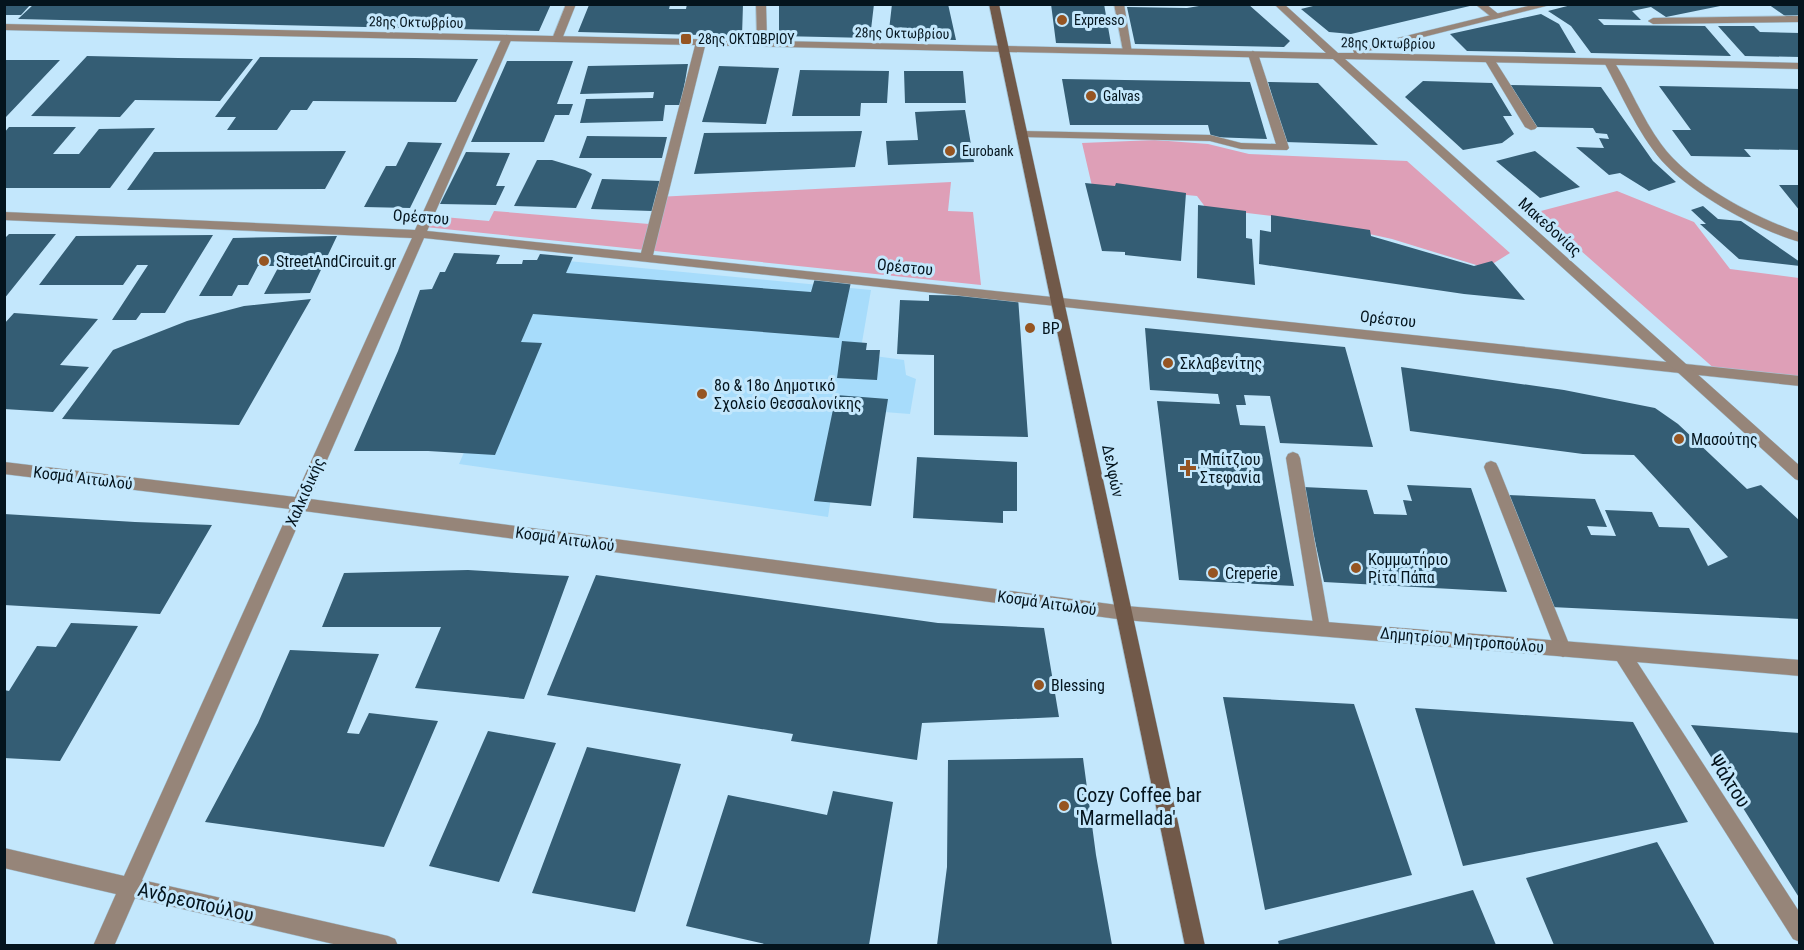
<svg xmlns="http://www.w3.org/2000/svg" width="1804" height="950" viewBox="0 0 1804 950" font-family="'Roboto Condensed',sans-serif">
  <rect width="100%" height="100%" fill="#c3e7fc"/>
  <path fill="#a7dcfb" d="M 547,259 L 871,290 L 860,354 L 904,360 L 906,375 L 916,379 L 910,414 L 845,409 L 828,517 L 459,464 Z"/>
  <path fill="#de9fb7" d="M 1155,140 L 1208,144 L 1249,154 L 1407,161 L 1510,253 L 1486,268 L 1392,239 L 1306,220 L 1206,208 L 1197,196 L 1092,186 L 1082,143 Z
    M 951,182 L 948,211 L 973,212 L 981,285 L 425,227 L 432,216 L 489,221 L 494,211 L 649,224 L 657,197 Z
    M 1617,191 L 1694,222 L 1730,269 L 1799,278 L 1799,377 L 1716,370 L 1537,212 Z"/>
  <path fill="#345d74" d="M 4,4 L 31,4 L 21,15 L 4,15 Z
    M 34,4 L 551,4 L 539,31 L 18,19 Z
    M 687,4 L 743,4 L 742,36 L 578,32 L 589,5 L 670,5 L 669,9 L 686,9 Z
    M 779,4 L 874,4 L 870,38 L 779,36 Z
    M 892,4 L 948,4 L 956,40 L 888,39 Z
    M 1051,4 L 1104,4 L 1111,44 L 1056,43 Z
    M 1211,4 L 1248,4 L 1290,41 L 1284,47 L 1135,44 L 1127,7 L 1187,8 Z
    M 1321,4 L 1474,4 L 1474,5 L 1351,34 L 1329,32 L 1301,9 Z
    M 1575,4 L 1730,4 L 1666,17 L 1651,7 L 1632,11 L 1641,20 L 1598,19 L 1604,25 L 1705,26 L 1731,56 L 1591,53 L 1571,26 L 1548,11 Z
    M 1768,4 L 1800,4 L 1800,15 L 1788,18 Z
    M 1541,14 L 1559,24 L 1576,53 L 1467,51 L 1450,34 Z
    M 1718,26 L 1754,26 L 1760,32 L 1800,33 L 1800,57 L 1745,56 Z
    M 87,56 L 178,58 L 253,59 L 220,101 L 135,100 L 120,117 L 31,116 Z
    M 260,57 L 415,58 L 478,59 L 456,102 L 313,101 L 307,110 L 291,110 L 277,130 L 227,130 L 236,117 L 215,117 Z
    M 4,60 L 60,60 L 6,117 L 4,117 Z
    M 507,61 L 573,61 L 557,104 L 573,104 L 569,115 L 555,115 L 544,142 L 471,142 Z
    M 688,64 L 681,105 L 665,105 L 663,121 L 580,123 L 586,99 L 653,98 L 654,92 L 580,94 L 588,66 Z
    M 719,66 L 779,68 L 766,124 L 702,122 Z
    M 800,70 L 889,71 L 887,103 L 861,103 L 860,116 L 792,116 Z
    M 904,71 L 963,71 L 966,103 L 905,103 Z
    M 1062,79 L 1250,82 L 1267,139 L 1211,137 L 1208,125 L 1070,125 Z
    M 1423,81 L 1492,83 L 1512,116 L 1503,116 L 1514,134 L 1502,143 L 1463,150 L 1405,97 Z
    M 1268,82 L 1318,83 L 1378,145 L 1285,142 Z
    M 1510,85 L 1601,87 L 1653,161 L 1676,182 L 1649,191 L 1620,173 L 1609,175 L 1576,147 L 1604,148 L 1599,138 L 1609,139 L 1607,134 L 1596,133 L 1593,128 L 1535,127 Z
    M 1659,86 L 1800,89 L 1800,150 L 1744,149 L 1751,157 L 1691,156 L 1672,130 L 1691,130 Z
    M 965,110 L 974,162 L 888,165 L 886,141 L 918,140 L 915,112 Z
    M 9,127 L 76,127 L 53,154 L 79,154 L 99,129 L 155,128 L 110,188 L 4,188 L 4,133 Z
    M 862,131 L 855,167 L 694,174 L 704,133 Z
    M 587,136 L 667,137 L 662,158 L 579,158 Z
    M 408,142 L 442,143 L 410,208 L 364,207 L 386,166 L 396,166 Z
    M 346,151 L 325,189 L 127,190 L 154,152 Z
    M 1535,151 L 1580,187 L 1540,198 L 1496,161 Z
    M 466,152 L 510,153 L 496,186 L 505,186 L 496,205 L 440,204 Z
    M 537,160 L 552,160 L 585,170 L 592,174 L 576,208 L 514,206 Z
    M 602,179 L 661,181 L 652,211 L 591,209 Z
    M 1085,183 L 1115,186 L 1116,183 L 1186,193 L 1181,261 L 1125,255 L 1125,252 L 1102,251 Z
    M 1779,185 L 1800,185 L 1800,211 Z
    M 1198,205 L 1246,211 L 1246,238 L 1252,239 L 1255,285 L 1197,278 Z
    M 1703,206 L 1718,219 L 1741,221 L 1800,262 L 1800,266 L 1739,259 L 1700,224 L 1706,224 L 1691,210 Z
    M 1271,215 L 1370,230 L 1371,236 L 1474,266 L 1492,261 L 1525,300 L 1464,294 L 1259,264 L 1260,230 L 1271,232 Z
    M 9,234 L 56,234 L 4,299 L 4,239 Z
    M 213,235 L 165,313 L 141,313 L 136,320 L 112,320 L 148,265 L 137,265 L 123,285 L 39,285 L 76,236 Z
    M 337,236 L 310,293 L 264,294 L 279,266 L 258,266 L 248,285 L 238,285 L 232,296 L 199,296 L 233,238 Z
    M 454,253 L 500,255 L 496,264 L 522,264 L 523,260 L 537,260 L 540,254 L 573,257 L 566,273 L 811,292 L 815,278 L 851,282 L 839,338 L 533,314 L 521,342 L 542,343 L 495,455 L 428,451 L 354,451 L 398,351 L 420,290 L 432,289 L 440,272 L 445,272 Z
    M 929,295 L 1018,297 L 1028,437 L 934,435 L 934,355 L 897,354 L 900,300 L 929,301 Z
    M 311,299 L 239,425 L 62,419 L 113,350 L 187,321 L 244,306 Z
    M 14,313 L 98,319 L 60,365 L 89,367 L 53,412 L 4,409 L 4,324 Z
    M 1145,328 L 1345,347 L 1373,447 L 1280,443 L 1270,396 L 1244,395 L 1246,405 L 1236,405 L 1240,425 L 1265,426 L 1294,586 L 1179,580 L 1157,401 L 1220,404 L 1218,394 L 1150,390 Z
    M 842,341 L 867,343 L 866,350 L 880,350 L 877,380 L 837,378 Z
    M 1401,367 L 1564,390 L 1655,408 L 1678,424 L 1747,489 L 1761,485 L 1800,521 L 1800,619 L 1551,607 L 1508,495 L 1595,499 L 1607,527 L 1587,526 L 1591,535 L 1616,536 L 1605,510 L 1652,512 L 1659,527 L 1689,528 L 1708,566 L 1728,557 L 1634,455 L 1583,454 L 1410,431 Z
    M 836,395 L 888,399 L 871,506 L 814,501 Z
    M 917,457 L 1017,462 L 1017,511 L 1003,511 L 1003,523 L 913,518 Z
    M 1407,485 L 1471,488 L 1507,592 L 1324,582 L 1303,487 L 1367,490 L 1374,514 L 1407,515 L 1403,500 L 1412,501 Z
    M 4,514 L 135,522 L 212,525 L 160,614 L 4,605 Z
    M 468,570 L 569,576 L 524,699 L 415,688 L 441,627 L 322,627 L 344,573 Z
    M 596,575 L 938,623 L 1044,628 L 1059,717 L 922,723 L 917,760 L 791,741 L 793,734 L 547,695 Z
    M 71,623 L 138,626 L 60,761 L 4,758 L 4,690 L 9,691 L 37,646 L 56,647 Z
    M 290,650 L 379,654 L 347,733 L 359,734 L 369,713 L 438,721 L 384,847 L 205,822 L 258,723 Z
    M 1223,697 L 1354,704 L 1412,875 L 1265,910 Z
    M 1415,708 L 1633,722 L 1688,822 L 1463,866 Z
    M 1691,725 L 1800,733 L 1800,899 Z
    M 488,731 L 556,743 L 499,882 L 429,866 Z
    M 587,747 L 681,764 L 635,912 L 532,893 Z
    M 1083,758 L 1096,855 L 1112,945 L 937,945 L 947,867 L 948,760 Z
    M 833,791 L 893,802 L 869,945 L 769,945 L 686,926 L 728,795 L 827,815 Z
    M 1657,842 L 1715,945 L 1554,945 L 1526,878 Z
    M 1473,890 L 1496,945 L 1279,945 L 1278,941 Z"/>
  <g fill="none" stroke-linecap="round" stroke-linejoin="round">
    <g stroke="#a4c5d8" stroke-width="1">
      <path id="pedestrian" d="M 1114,4 L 1124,4 L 1132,53 L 1123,51 Z
        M 1800,16 L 1800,22 L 1653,24 L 1648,21 L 1653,18 Z
        M 1253,51 L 1258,54 L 1289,148 L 1287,150 L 1241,149 L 1210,141 L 1023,137 L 1017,134 L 1023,131 L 1210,135 L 1241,143 L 1276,144 L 1248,54 Z
        M 1485,57 L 1494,59 L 1537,127 L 1535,129 L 1531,130 L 1525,127 L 1484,59 Z
        M 1293,452 L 1298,454 L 1300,458 L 1330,629 L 1328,634 L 1322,636 L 1316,634 L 1314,629 L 1286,458 L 1288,454 Z
        M 1491,461 L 1496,463 L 1498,467 L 1571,649 L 1569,654 L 1563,657 L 1557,654 L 1555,649 L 1484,467 L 1486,463 Z"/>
    </g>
    <g stroke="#a4c5d8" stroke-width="1">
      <path id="minor" d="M 566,4 L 576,4 L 562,39 L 553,41 L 552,39 Z
        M 756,4 L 766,4 L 767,43 L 762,46 L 757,43 Z
        M 1475,4 L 1486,4 L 1502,17 L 1494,19 Z
        M 507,35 L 512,38 L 427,231 L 641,253 L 696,42 L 701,39 L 706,42 L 653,255 L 1800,376 L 1800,386 L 424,238 L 310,499 L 1125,606 L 1800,660 L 1800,676 L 1637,662 L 1800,913 L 1800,942 L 1793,939 L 1617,661 L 1125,620 L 304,511 L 142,880 L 388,936 L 395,939 L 398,946 L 342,946 L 135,898 L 114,946 L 93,946 L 116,894 L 4,868 L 4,848 L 124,876 L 290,509 L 4,474 L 4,462 L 295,497 L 412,238 L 4,220 L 4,212 L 415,230 L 502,38 Z
        M 1605,60 L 1613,60 C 1630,87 1642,118 1661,144 C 1690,184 1754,217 1800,233 L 1800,242 C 1757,230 1692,194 1662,161 C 1637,132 1622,95 1604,62 Z"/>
    </g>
    <g stroke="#a4c5d8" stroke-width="1">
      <path id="tertiary" d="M 1274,4 L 1284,4 L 1338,53 L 1354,53 L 1353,49 L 1536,4 L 1554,4 L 1360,53 L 1800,63 L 1800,69 L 1345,59 L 1800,466 L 1800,481 L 1795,479 L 1333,59 L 4,30 L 4,24 L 1326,53 Z"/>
    </g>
    <g stroke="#a4c5d8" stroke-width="1">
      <path id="secondary" d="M 989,4 L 999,4 L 1205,946 L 1185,946 Z"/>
    </g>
    <use href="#pedestrian" fill="#968579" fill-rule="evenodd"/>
    <use href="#minor" fill="#968579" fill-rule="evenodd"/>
    <use href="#tertiary" fill="#968579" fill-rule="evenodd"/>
    <use href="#secondary" fill="#715949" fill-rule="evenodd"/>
  </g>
  <g fill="#965522" stroke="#c3e7fc" stroke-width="2">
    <circle cx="1062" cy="20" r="6"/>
    <rect x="680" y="33" width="12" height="12" rx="3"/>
    <circle cx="1091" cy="96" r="6"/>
    <circle cx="950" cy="151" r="6"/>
    <circle cx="264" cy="261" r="6"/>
    <circle cx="1030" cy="328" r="6"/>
    <circle cx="1168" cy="363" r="6"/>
    <circle cx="702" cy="394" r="6"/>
    <circle cx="1679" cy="439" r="6"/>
    <path d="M1185 459h6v6h6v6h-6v6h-6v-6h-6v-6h6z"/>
    <circle cx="1356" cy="568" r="6"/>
    <circle cx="1213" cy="573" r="6"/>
    <circle cx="1039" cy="685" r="6"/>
    <circle cx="1064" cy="806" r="6"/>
  </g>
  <g text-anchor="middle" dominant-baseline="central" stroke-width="6" stroke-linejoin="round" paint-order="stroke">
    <g font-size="14" fill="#04141d" stroke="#c3e7fc" text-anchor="start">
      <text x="1074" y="20">Expresso</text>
      <text x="698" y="39">28ης ΟΚΤΩΒΡΙΟΥ</text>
      <text x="1103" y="96">Galvas</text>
      <text x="962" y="151">Eurobank</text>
    </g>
    <g font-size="14" fill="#04141d" stroke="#c3e7fc">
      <text transform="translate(416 22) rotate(1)">28ης Οκτωβρίου</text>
      <text transform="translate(902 33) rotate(1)">28ης Οκτωβρίου</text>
      <text transform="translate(1388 43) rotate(1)">28ης Οκτωβρίου</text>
    </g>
    <g font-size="16" fill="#04141d" stroke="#c3e7fc">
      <text transform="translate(421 217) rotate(4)">Ορέστου</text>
      <text transform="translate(1550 227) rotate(42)">Μακεδονίας</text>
      <text transform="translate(905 267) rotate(6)">Ορέστου</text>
      <text transform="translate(1388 319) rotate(6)">Ορέστου</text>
      <text transform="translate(1113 471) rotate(78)">Δελφών</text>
      <text transform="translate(83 478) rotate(7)">Κοσμά Αιτωλού</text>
      <text transform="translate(305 492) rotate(-66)">Χαλκιδικής</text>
      <text transform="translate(565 539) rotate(8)">Κοσμά Αιτωλού</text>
      <text transform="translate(1047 603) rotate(8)">Κοσμά Αιτωλού</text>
      <text transform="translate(1462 640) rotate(5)">Δημητρίου Μητροπούλου</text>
    </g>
    <g font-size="16" fill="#04141d" stroke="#c3e7fc" text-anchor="start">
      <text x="276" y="261">StreetAndCircuit.gr</text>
      <text x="1042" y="328">BP</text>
      <text x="1180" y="363">Σκλαβενίτης</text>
      <text x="714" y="385">8ο &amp; 18ο Δημοτικό<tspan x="714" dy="18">Σχολείο Θεσσαλονίκης</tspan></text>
      <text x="1691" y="439">Μασούτης</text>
      <text x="1200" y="459">Μπίτζιου<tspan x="1200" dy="18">Στεφανία</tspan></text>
      <text x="1368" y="559">Κομμωτήριο<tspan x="1368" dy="18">Ρίτα Πάπα</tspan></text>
      <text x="1225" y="573">Creperie</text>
      <text x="1051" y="685">Blessing</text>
    </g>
    <g font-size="20" fill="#04141d" stroke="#c3e7fc">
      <text transform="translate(1730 781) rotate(57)">Ψάλτου</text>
      <text transform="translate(196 902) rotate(13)">Ανδρεοπούλου</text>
    </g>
    <g font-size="20" fill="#04141d" stroke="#c3e7fc" text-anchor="start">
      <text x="1076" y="795">Cozy Coffee bar<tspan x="1076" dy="23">'Marmellada'</tspan></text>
    </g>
  </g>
  <rect width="1804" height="950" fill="none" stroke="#04141d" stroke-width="12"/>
</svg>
